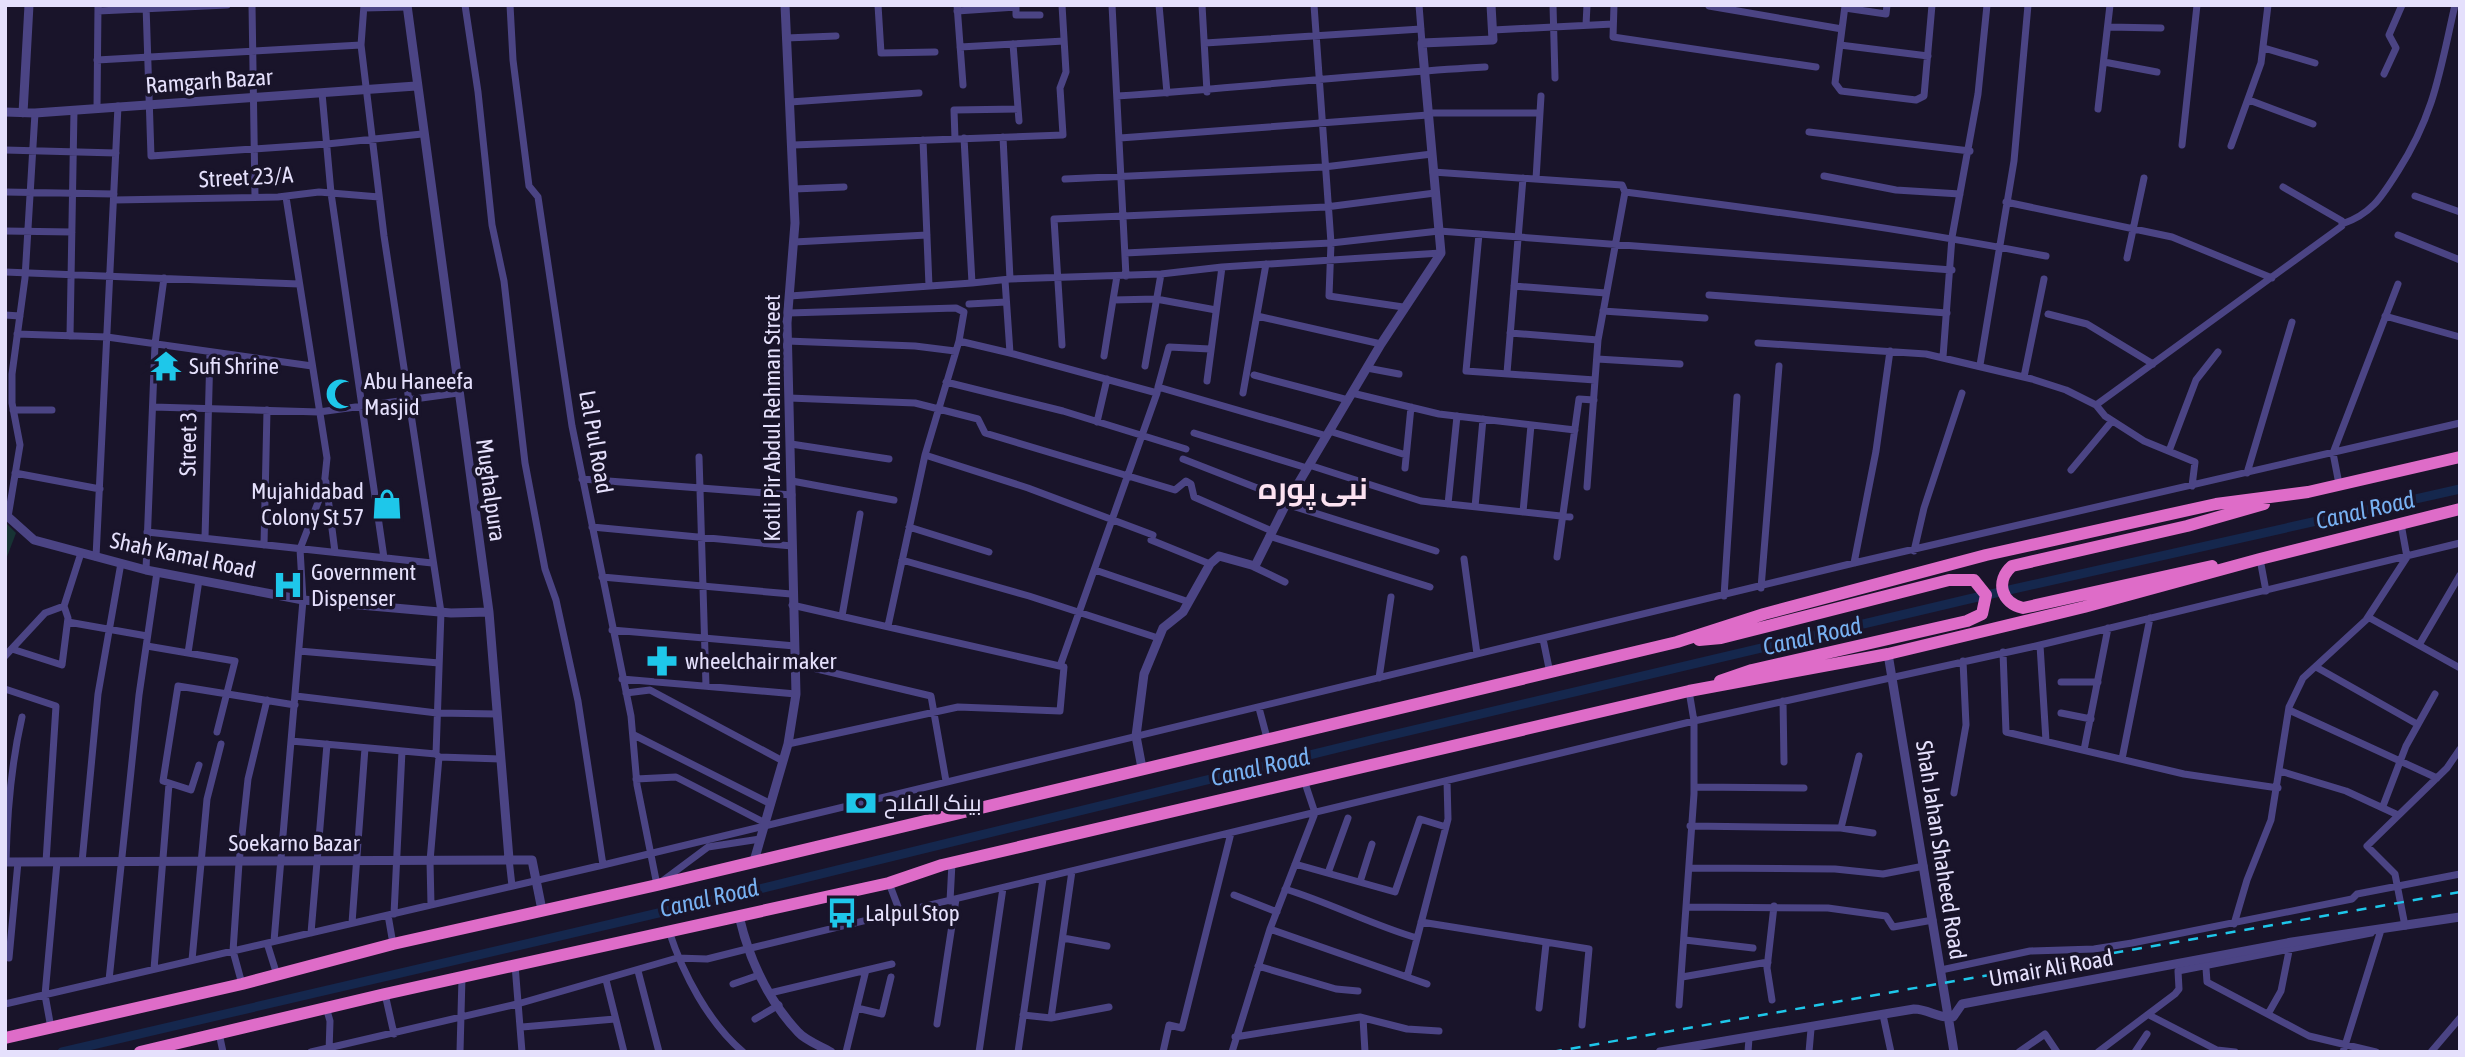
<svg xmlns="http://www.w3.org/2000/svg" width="2465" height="1057" viewBox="0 0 2465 1057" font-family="'Asap Condensed',Cairo,sans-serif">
  <rect width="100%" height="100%" fill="#19142a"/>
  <path fill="#173334" d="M 5,522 L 16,533 L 5,562 Z"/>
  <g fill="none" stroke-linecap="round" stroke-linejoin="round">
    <path stroke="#15274d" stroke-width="9" d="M 62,1052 L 714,900 L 1375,739 L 1969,599 L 2460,489"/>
    <path stroke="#4b4484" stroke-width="7" d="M 146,5 L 151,156 L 327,144 L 422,134
      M 252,5 L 255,197
      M 465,5 L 478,92 L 492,225 L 504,281 L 525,463 L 545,569 L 556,600 L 578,701 L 603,865
      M 510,5 L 513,60 L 529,186 L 538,197 L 572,426 L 631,716 L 637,785 L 657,885 L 708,847 L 760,839
      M 878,5 L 881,53 L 935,52
      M 957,5 L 963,85
      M 1112,5 L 1126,276
      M 1159,5 L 1167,93
      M 1202,5 L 1207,92
      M 1314,5 L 1331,243 L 1329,296 L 1403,307
      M 1419,5 L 1422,43
      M 1553,5 L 1555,78
      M 1614,5 L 1613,37 L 1816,67
      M 1709,6 L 1842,29 L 1835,83 L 1841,91 L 1916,100 L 1924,96 L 1932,5
      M 364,8 L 407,7
      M 1845,8 L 1886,14 L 1887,5
      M 98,11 L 227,5
      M 957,11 L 1016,7 L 1016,15 L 1040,15
      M 1586,25 L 1587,5
      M 2108,27 L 2161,28
      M 1842,29 L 1845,6
      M 1493,30 L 1613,24
      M 786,38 L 836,36
      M 1205,43 L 1421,29
      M 1013,44 L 1019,121
      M 361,45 L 364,5
      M 1840,45 L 1928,56
      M 960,47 L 1064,41
      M 2264,48 L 2315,63
      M 97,60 L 361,45 L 384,236 L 441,612 L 436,754
      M 2104,62 L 2157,72
      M 2384,74 L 2396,48 L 2389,35 L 2402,5
      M 322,93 L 331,193 L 384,558
      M 1117,96 C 1240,88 1362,74 1485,67
      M 2249,100 L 2313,124
      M 790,102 L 919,93
      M 97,108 L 98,5
      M 2098,109 L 2110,5
      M 1428,113 L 1540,113
      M 1809,132 L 1970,151
      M 1120,138 L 1428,115
      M 955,139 L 954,110 L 1018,109
      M 923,140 L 929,286
      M 793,145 L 1063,135 L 1060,88 L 1066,72 L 1062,5
      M 2182,145 L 2197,5
      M 2231,146 L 2261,63 L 2268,5
      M 5,150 L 116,153
      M 1433,172 L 1622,185 L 1625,192 C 1766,210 1906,229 2046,256
      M 1824,176 L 1896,190 L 1960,194
      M 1065,179 L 1324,167 L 1432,154
      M 1536,179 L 1541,96
      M 794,189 L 844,187
      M 5,192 L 114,194
      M 2415,196 L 2460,212
      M 114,200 L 278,197 L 319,192 L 379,197
      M 2006,202 L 2172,237 L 2272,278
      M 2342,224 C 2372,214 2382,196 2398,171 C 2435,113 2440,70 2455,5
      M 5,231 L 72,232
      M 1479,234 L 1466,371 L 1595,380
      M 2398,235 L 2460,260
      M 794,242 L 927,235
      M 1125,253 L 1331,243 L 1439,231 L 1952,270
      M 2127,258 L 2144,178
      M 5,272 L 299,284
      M 1010,279 L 1161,274 L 1222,267 L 1441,253
      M 1005,280 L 1010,353 L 1157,393 L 1158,387 L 1327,436
      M 972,283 L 1010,279 L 1003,137
      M 1514,286 L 1606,293
      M 1709,295 L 1947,313
      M 790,296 L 972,283 L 964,138
      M 1113,300 L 1117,276
      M 969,304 L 1006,302
      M 1603,311 L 1705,318
      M 788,313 L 956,308 L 964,312 L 959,341 L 925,455 L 888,626
      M 2048,314 L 2087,324 L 2153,364
      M 5,315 L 20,316
      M 1257,316 L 1381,344
      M 2385,316 L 2460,337
      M 1510,333 L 1598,340
      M 17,334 L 107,337 L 312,366
      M 70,336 L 74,110
      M 787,341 L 915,346 L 955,351
      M 959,341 L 1010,353
      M 1758,343 L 1926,354 L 2032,379 L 2066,390 L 2096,405 L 2105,416 L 2144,441 L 2195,462 L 2192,486
      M 1062,345 L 1054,219 L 1326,207 L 1435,193
      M 1104,356 L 1113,300 L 1156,299 L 1216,310
      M 1943,357 L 1952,237 L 1978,94 L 1987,5
      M 1597,359 L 1680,364
      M 1980,365 L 2014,161 L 2028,5
      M 1145,366 L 1161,274
      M 1367,368 L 1399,374
      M 1507,373 L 1523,178
      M 1254,375 L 1348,400
      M 2024,377 L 2044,279
      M 1207,381 L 1222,267
      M 946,382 L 1063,411 L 1186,449
      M 1158,387 L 1169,347 L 1210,349
      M 1243,393 L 1266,264
      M 1352,393 L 1439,414 L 1575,430
      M 789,398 L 915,403 L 978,419 L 985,433 L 1175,490 L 1186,481 L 1191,484 L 1194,497 L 1272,531
      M 2096,405 L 2342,226 L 2342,221 L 2283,187
      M 153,407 L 319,412 L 458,393
      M 13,410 L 52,410
      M 1097,422 L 1107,379
      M 1329,431 L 1406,455
      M 1194,433 L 1307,468
      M 791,444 L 889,459
      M 2169,451 L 2196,380 L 2218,352
      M 925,455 L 1028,488 L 1153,535 L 1151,540 L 1210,564
      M 699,457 L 706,686
      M 1183,459 L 1288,500
      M 1309,465 L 1421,501 L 1570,517
      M 1405,468 L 1411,407
      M 2071,470 L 2112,421
      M 15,473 L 100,489
      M 2247,473 L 2292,322
      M 582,479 L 792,495
      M 792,481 L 894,500
      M 326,482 L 335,552
      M 2339,484 L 2333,453 L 2398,284
      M 1587,487 L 1598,340 L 1625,192
      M 1286,504 L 1436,551
      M 1448,504 L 1457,416
      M 1475,507 L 1483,419
      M 1523,512 L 1531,425
      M 8,517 L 20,445 L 12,403 L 12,374 L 25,278 L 35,113
      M 592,527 L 792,546
      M 909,527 L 989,552
      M 147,532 L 432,563
      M 1269,536 L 1430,587
      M 205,538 L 210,352
      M 264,545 L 267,410
      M 1914,551 L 1924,508 L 1962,393
      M 96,557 L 118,106
      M 1557,557 L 1579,399 L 1594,400
      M 1464,559 L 1477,654
      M 2260,559 L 2266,591
      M 902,560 L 1029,596 L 1158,638
      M 1854,563 L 1876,451 L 1890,351
      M 1254,567 L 1285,582
      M 146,570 L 155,344 L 164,278
      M 1095,570 L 1189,602
      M 602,577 L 791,594
      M 1761,588 L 1779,366
      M 1724,596 L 1737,397
      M 842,616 L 860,514
      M 2368,617 L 2460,668
      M 68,622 L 147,636
      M 612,630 L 795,646
      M 1543,639 L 1550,673
      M 2040,645 L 2046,741
      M 2419,645 L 2460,575
      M 147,646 L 235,661 L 217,732
      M 12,649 L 62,665 L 68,618 L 64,606
      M 299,651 L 439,663
      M 2003,652 L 2006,732 L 2184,774 L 2278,788
      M 188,653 L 199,580
      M 5,656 L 45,613 L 64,606 L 81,553
      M 796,664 L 931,696 L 946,781
      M 1060,666 L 1157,393
      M 2316,667 L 2417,724
      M 1379,678 L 1391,597
      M 622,679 L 796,694
      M 2061,682 L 2098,682
      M 5,689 L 56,706 L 46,862
      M 626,693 L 650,690 L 783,761
      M 296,696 L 437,713 L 497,714
      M 1783,701 L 1784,762
      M 1259,708 L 1267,738
      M 2289,710 L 2437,778
      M 2061,713 L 2091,719
      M 634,735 L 771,804
      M 291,741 L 436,754 L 439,757 L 501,759
      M 788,744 L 958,707 L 1060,711 L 1064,667 L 792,605
      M 2084,750 L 2108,628
      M 2122,759 L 2150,618
      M 199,765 L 191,790 L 163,781 L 178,686 L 295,705
      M 2280,771 L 2346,791 L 2398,815
      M 636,779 L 676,777 L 765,823
      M 1694,787 L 1804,788
      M 1954,793 L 1966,725 L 1963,661
      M 2383,806 L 2406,746 L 2435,694
      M 1690,826 L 1841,828 L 1873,833
      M 1841,828 L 1859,756
      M 509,859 L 512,886
      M 6,862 C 7,812 11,765 22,717
      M 82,862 L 98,694 L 121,563
      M 1295,864 L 1395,892 L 1420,819 L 1446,827
      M 1689,868 L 1835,869 L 1883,874 L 1924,866
      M 1328,873 L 1348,818
      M 1360,882 L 1372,844
      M 889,883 L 900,912
      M 1285,889 C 1331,903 1372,925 1417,938
      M 1234,895 L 1277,912
      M 950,901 L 952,863
      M 431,905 L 430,861 L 439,757
      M 1686,907 L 1828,908 L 1886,916 L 1893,927 L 1933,920
      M 394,914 L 402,751
      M 388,915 L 393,944
      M 1421,922 L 1589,949 L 1582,1025
      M 352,923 L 365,748
      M 2234,924 L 2247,880 L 2271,820 L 2289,707 L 2303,678 L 2366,620 L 2407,557 L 2401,524
      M 2405,926 L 2395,874 L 2367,846 L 2447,768 L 2460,749
      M 1270,929 L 1427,984
      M 669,931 C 683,974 708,1022 743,1052
      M 311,933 L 327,744
      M 1063,938 L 1107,946
      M 1685,940 L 1753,948
      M 274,941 L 303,600 L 300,549 L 324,487 L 327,458 L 286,197
      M 267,943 L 277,975
      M 9,958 L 18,862
      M 192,960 L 207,799 L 221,744
      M 515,965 L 522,1052
      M 1258,966 L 1336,989 L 1358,991
      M 2206,968 L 2207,982 L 2309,1036 L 2376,1052
      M 154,969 L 169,784
      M 1941,970 L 2030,951 L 2094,949 L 2132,943 L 2352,899 L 2357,894 L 2460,874
      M 638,971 L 659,1052
      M 1407,977 L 1448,819 L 1447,781
      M 1682,977 L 1768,962
      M 109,980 L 139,695 L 157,572
      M 606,980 L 624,1052
      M 242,984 L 233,951 L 239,863 L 248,779 L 267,700
      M 733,984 L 759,975
      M 770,993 L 892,964
      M 385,994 L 394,1034
      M 1772,1000 L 1767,968 L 1774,906
      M 5,1004 L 603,865 L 1854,563 L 2460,423
      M 1679,1005 L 1694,794 L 1694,721 L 1689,691
      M 326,1007 L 330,1021 L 329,1052
      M 857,1008 L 882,1014 L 891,977
      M 1539,1008 L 1546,944
      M 2268,1014 L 2281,991 L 2289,951
      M 1023,1015 L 1051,1018 L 1109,1007
      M 1883,1015 L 1891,1052
      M 2149,1015 L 2217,1050 L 2235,1052
      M 1051,1018 L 1072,871
      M 1363,1018 L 1365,1052
      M 755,1019 L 779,1005
      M 937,1024 L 956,899
      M 522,1027 L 615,1019
      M 51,1028 L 45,995 L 57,862
      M 219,1033 L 223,1052
      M 1235,1037 L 1360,1017 L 1407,1029 L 1439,1031
      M 311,1052 L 521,1003 L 677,958 L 707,959 L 747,949 L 1694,721 L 2040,645 L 2460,543
      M 460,1052 L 462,977
      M 846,1052 L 866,970
      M 979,1052 L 1003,888
      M 1018,1052 L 1043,879
      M 1163,1052 L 1169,1025 L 1182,1028 L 1231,833
      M 1232,1052 L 1270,929 L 1315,813 L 1304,780
      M 1748,1052 L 1749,1038
      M 1809,1052 L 1811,1029
      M 2019,1052 L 2045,1034 L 2057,1052
      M 2098,1052 L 2175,994 L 2179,989 L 2178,971 L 2371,933
      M 2135,1052 L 2147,1034
      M 2343,1052 L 2381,930
      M 2431,1052 L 2460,1018"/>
    <path stroke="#4b4484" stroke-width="9" d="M 407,5 L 489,612 L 509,859
      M 5,112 L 35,113 L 416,86
      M 23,113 L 29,5
      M 5,514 L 34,540 L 146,570 L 303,600 L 451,613 L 489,612
      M 1888,654 L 1954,1052
      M 1142,768 L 1136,736 L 1144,674 L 1163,628 L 1183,612 L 1210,564 L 1219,556 L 1255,566 L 1286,504 L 1381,344 L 1441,253 L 1422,43 L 1493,40 L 1491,5
      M 754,861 L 788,744 L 796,694 L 787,323 L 795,223 L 785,5
      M 5,862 L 532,860 L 542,910
      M 739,916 C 749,959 768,1000 798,1032 C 806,1041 821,1046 831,1052
      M 1660,1052 L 1914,1009 C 1929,1009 1938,1019 1953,1017 L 1962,1004 L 2292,942 L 2460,917"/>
    <path stroke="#de6cc8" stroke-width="12" d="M 2212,566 L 2023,608 C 2001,603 1995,581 2012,566 L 2187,526 L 2264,504
      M 1699,640 L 1721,638 L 1949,580 L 1974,580 L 1986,595 L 1982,614 L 1967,621 L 1752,670 L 1720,681
      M 5,1038 L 242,984 L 393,944 L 657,885 L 1677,642 L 1764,614 L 1986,555 L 2216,504 L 2308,492 L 2460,457
      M 140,1052 L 385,994 L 889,883 L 942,865 L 1689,691 L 1888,654 L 2084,607 L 2260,559 L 2460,509"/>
    <path stroke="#1ec7ea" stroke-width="2.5" stroke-dasharray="10 9" stroke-linecap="butt" d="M 1552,1052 L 2460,892"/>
  </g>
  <defs>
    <g id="temple-bare" transform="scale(2.415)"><path d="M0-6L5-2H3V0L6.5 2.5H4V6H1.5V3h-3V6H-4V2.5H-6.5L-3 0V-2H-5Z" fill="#1ec7ea" stroke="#19142a" stroke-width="2.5" paint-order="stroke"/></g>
    <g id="mosque-bare" transform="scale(2.415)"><path d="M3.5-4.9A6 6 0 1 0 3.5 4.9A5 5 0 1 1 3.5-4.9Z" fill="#1ec7ea" stroke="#19142a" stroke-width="2.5" paint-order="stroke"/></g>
    <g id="shop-bare" transform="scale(2.415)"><path d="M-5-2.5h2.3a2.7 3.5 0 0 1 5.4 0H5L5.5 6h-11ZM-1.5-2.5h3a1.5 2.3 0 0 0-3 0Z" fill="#1ec7ea" stroke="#19142a" stroke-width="2.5" paint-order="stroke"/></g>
    <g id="hospital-bare" transform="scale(2.415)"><path d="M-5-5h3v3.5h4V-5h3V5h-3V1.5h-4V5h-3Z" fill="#1ec7ea" stroke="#19142a" stroke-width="2.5" paint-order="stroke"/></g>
    <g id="pharmacy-bare" transform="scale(2.415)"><path d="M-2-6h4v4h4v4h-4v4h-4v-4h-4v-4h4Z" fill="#1ec7ea" stroke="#19142a" stroke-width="2.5" paint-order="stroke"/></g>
    <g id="bank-bare" transform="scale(2.415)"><path d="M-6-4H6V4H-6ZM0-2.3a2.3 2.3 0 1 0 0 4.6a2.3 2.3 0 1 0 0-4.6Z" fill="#1ec7ea" stroke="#19142a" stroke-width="2.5" paint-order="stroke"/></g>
    <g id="bus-bare" transform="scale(2.415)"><path d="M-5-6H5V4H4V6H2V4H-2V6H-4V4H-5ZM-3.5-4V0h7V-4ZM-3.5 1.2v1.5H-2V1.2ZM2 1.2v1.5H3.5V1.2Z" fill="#1ec7ea" stroke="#19142a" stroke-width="2.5" paint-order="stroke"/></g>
  </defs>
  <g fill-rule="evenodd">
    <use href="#temple-bare" x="166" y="366"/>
    <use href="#mosque-bare" x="341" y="394"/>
    <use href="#shop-bare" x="387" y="504"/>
    <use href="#hospital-bare" x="288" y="585"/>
    <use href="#pharmacy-bare" x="662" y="661"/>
    <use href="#bank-bare" x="861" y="803"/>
    <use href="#bus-bare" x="842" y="913"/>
  </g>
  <g text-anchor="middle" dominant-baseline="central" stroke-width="7" stroke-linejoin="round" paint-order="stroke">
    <g font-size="23" fill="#e5e0fc" stroke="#19142a">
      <text transform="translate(209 81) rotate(-4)">Ramgarh Bazar</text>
      <text transform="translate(246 177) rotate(-3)">Street 23/A</text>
      <text transform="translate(772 418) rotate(-90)">Kotli Pir Abdul Rehman Street</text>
      <text transform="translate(596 442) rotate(80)">Lal Pul Road</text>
      <text transform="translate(188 444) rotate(-89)">Street 3</text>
      <text transform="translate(491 490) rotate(82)">Mughalpura</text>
      <text transform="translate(183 555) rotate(12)">Shah Kamal Road</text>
      <text x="294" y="843">Soekarno Bazar</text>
      <text transform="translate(1941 850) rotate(81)">Shah Jahan Shaheed Road</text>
      <text transform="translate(2051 968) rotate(-10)">Umair Ali Road</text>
    </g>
    <g font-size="23" fill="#e5e0fc" stroke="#19142a" text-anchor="start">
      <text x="189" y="366">Sufi Shrine</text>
      <text x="364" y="381">Abu Haneefa<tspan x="364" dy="26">Masjid</tspan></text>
      <text x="364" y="491" text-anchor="end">Mujahidabad<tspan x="364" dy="26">Colony St 57</tspan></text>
      <text x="311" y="572">Government<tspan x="311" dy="26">Dispenser</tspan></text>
      <text x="685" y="661">wheelchair maker</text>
      <text x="884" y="803">بینک الفلاح</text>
      <text x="865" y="913">Lalpul Stop</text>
    </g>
    <g font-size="24" font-style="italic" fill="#78b1f2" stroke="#19142a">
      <text transform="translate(2365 510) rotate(-13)">Canal Road</text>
      <text transform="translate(1812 636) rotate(-13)">Canal Road</text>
      <text transform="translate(1260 767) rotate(-13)">Canal Road</text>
      <text transform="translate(709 898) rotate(-13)">Canal Road</text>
    </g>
    <g font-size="30" font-weight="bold" fill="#fce2f1" stroke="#19142a">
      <text x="1313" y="488">نبی پورہ</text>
    </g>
  </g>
  <rect width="2465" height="1057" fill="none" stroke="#e5e0fc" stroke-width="14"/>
</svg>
